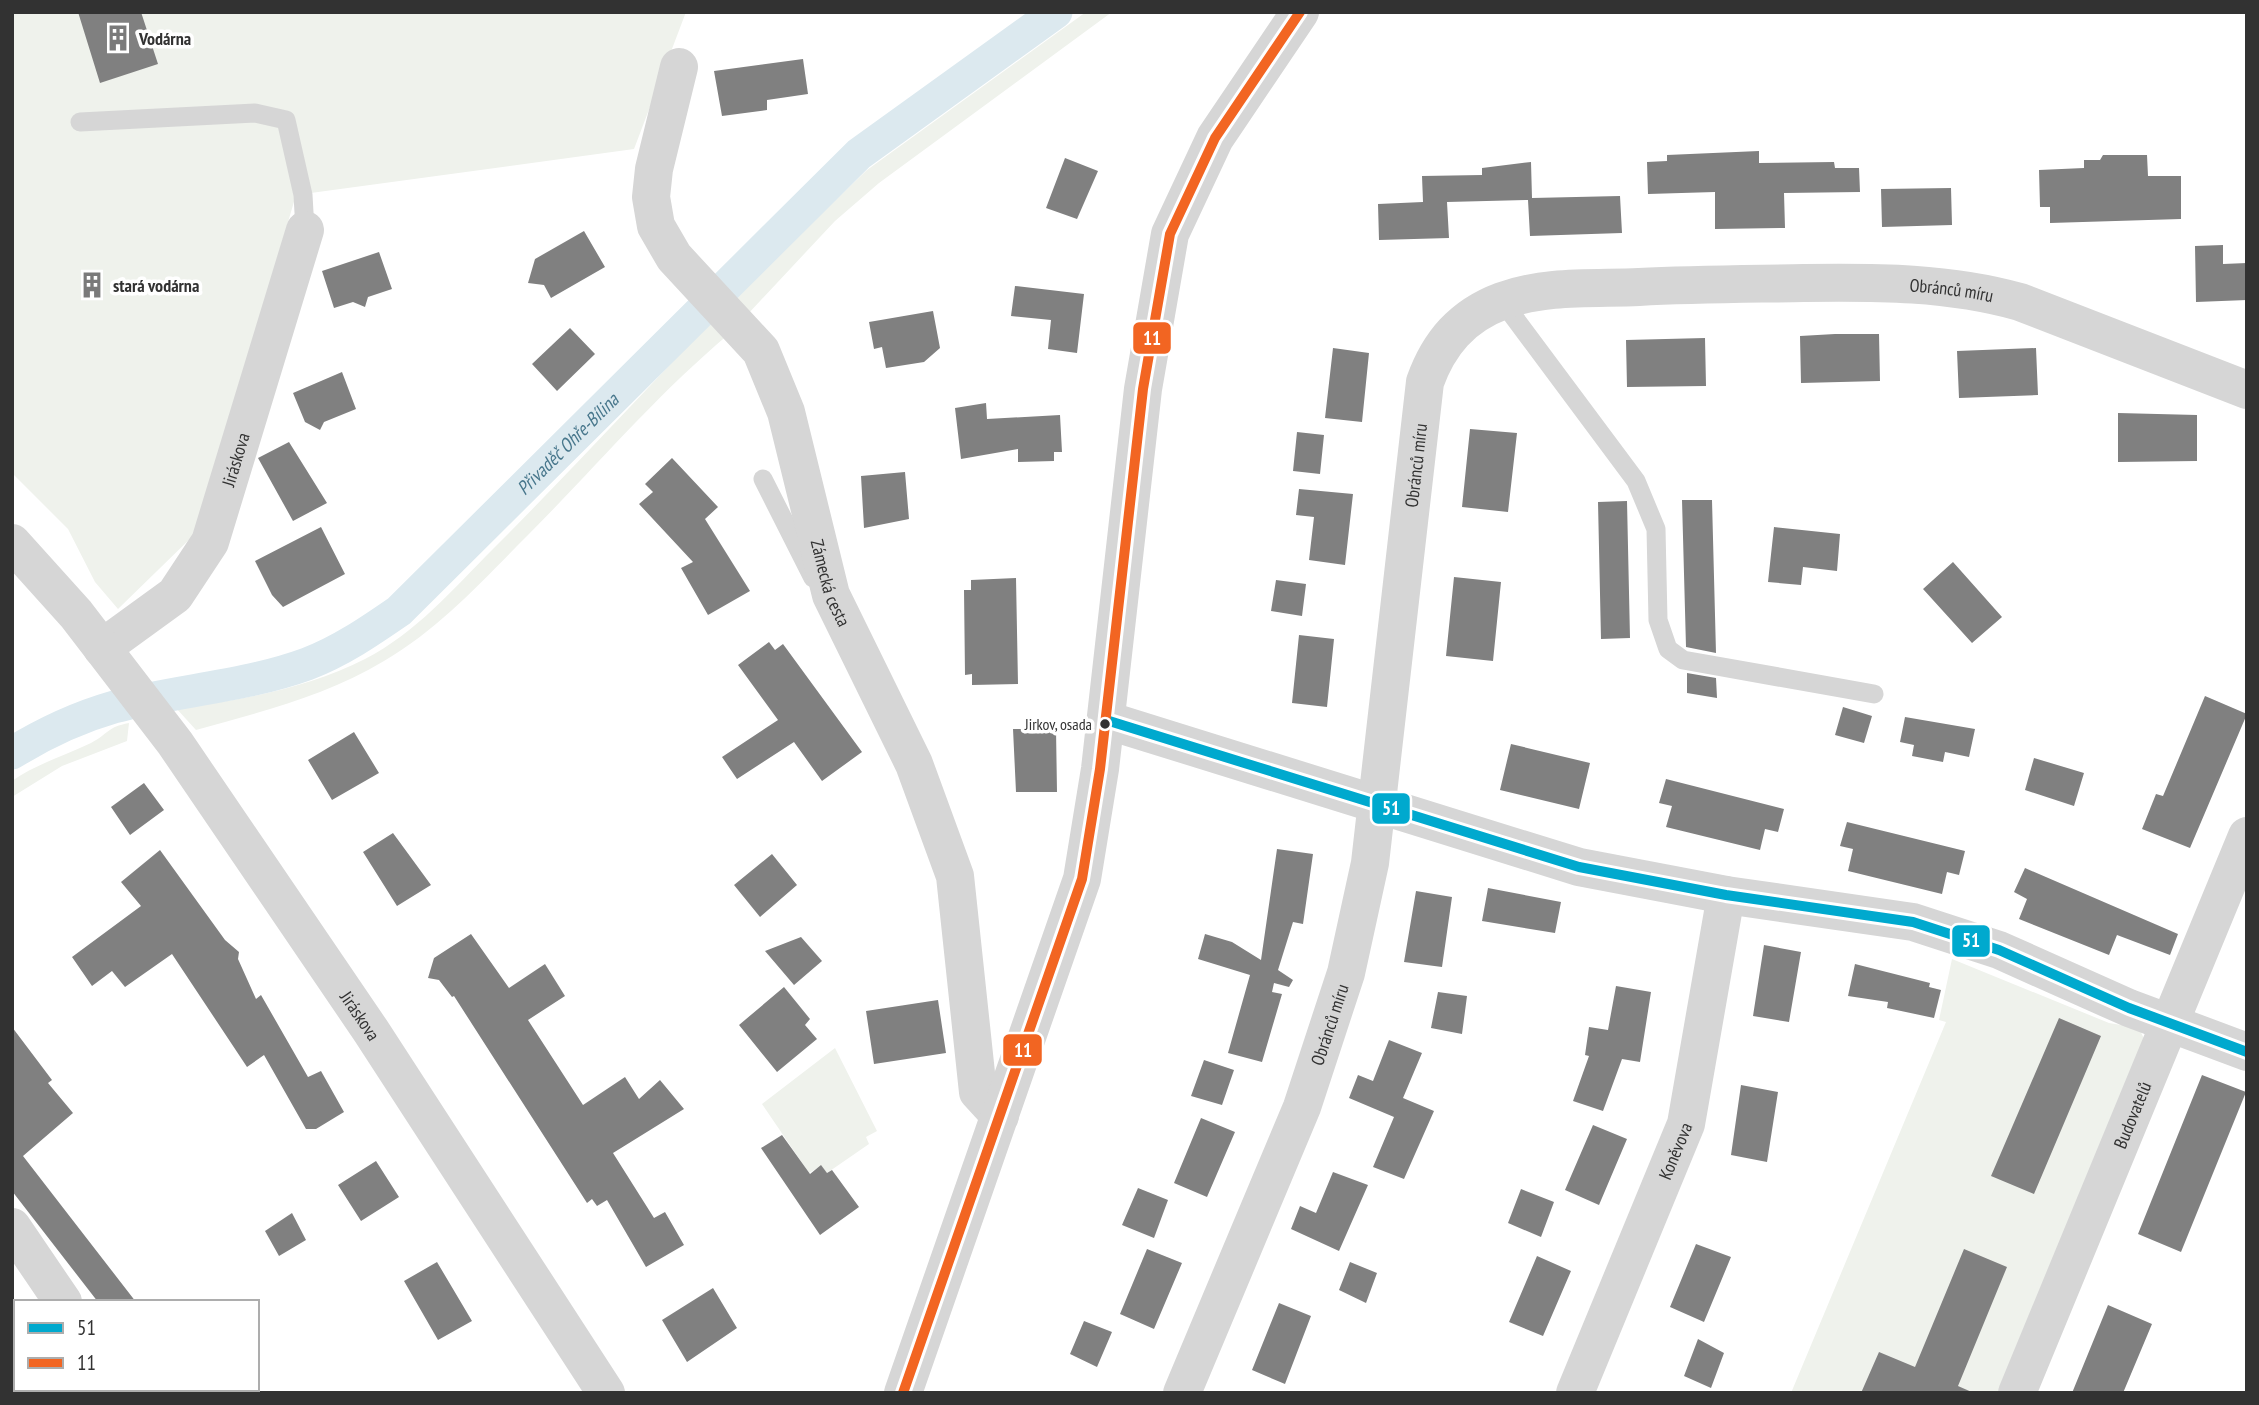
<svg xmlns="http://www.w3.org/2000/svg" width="2259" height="1405" viewBox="0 0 2259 1405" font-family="'PT Sans Narrow',sans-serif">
  <rect width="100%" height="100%" fill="#fff"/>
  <path fill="#eff2ec" d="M 12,12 L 686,12 L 634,149 L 296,195 L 196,533 L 118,609 L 95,582 L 68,529 L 12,473 Z
    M 1086,12 L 1112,12 L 879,183 L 835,221 L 747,315 L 733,298 L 867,170 Z
    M 713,319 L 729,334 C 656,395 594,469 527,536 C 482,581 440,628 384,661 C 326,696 260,712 196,730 L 176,708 C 240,701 308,688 365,659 C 416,633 453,589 493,549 C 568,474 640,396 713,319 Z
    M 129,723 L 127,741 L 62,766 L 12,797 L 12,781 C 36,764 64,756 91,743 C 108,734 107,727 129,723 Z
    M 1952,959 L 2109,1023 L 2139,1028 L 2145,1041 L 2000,1393 L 1791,1393 L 1946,1022 L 1939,1020 Z
    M 835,1048 L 877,1131 L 866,1137 L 869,1144 L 827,1173 L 821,1166 L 809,1173 L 762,1104 Z"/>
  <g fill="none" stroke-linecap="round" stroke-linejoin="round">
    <path stroke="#dce9ef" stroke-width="33" id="s1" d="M 12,753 C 43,734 79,717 114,707 C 178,690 244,687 307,664 C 341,651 370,631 399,611 L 859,154 L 1056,12"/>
  </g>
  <path fill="#808080" d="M 78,12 L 141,12 L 158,64 L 100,83 Z
    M 803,59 L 808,94 L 767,100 L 767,110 L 722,116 L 714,71 Z
    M 1759,151 L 1759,163 L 1834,162 L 1835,168 L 1859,168 L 1860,192 L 1784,193 L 1785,228 L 1715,229 L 1715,192 L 1648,194 L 1647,162 L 1667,161 L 1667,155 Z
    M 2103,155 L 2147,155 L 2148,176 L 2181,176 L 2181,219 L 2050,223 L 2050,207 L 2040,207 L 2039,170 L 2084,168 L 2084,160 L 2100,160 Z
    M 1065,158 L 1098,171 L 1077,219 L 1046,208 Z
    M 1531,162 L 1532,198 L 1620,196 L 1622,233 L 1530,236 L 1528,200 L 1447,202 L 1449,238 L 1379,240 L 1378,204 L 1423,202 L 1422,176 L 1482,175 L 1482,168 Z
    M 1951,188 L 1952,225 L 1882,227 L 1881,189 Z
    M 584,231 L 605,267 L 551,298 L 544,285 L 528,283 L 535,259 Z
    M 2223,245 L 2223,264 L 2247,263 L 2247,300 L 2196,302 L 2195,246 Z
    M 379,252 L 392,289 L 368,297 L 365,307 L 353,302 L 334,308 L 322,271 Z
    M 1015,286 L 1084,294 L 1077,353 L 1048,349 L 1051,320 L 1011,316 Z
    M 933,311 L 940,348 L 924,362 L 886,368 L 882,347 L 874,349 L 869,322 Z
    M 570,328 L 595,354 L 557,391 L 532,364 Z
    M 1835,334 L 1879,334 L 1880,381 L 1801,383 L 1800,336 Z
    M 1705,338 L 1706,386 L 1627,387 L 1626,340 Z
    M 1333,348 L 1369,353 L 1362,422 L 1325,418 Z
    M 2036,348 L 2038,395 L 1959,398 L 1957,351 Z
    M 342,372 L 356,409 L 324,422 L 320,430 L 305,422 L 293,393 Z
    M 986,403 L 987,419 L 1060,415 L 1062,452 L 1054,452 L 1054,461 L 1018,462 L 1018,449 L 961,459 L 955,408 Z
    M 2118,413 L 2197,415 L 2197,461 L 2118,462 Z
    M 1470,429 L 1517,433 L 1508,512 L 1462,507 Z
    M 1297,432 L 1324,435 L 1320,474 L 1293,471 Z
    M 289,442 L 327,503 L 293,521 L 258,458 Z
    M 672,458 L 718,507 L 705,519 L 750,591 L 708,615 L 681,568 L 693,562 L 639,504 L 653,492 L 645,484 Z
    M 905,472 L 909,519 L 864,528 L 861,476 Z
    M 1299,489 L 1353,494 L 1345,565 L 1309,560 L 1314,517 L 1296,515 Z
    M 1682,500 L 1712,500 L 1716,653 L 1686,647 Z
    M 1627,501 L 1630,638 L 1601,639 L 1598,502 Z
    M 321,527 L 345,574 L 283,607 L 272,595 L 255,561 Z
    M 1774,527 L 1840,534 L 1837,571 L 1803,567 L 1801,585 L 1768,582 Z
    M 1953,562 L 2002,617 L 1972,643 L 1923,589 Z
    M 1454,577 L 1501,582 L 1493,661 L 1446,656 Z
    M 1016,578 L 1018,684 L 972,685 L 972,674 L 965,675 L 964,590 L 971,590 L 971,580 Z
    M 1276,580 L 1306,584 L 1302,616 L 1271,611 Z
    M 1299,635 L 1334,639 L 1327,707 L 1292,703 Z
    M 769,642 L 775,650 L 783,644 L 862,752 L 822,781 L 794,742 L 737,779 L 722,757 L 778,720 L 738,665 Z
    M 1687,673 L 1716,678 L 1717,698 L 1687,693 Z
    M 2205,696 L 2247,714 L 2190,848 L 2142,829 L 2156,794 L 2163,796 Z
    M 1843,707 L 1872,716 L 1864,743 L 1835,735 Z
    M 1905,717 L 1975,729 L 1969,757 L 1945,752 L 1943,762 L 1912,756 L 1914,745 L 1900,742 Z
    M 1013,729 L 1056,729 L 1057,792 L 1016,792 Z
    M 354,732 L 379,773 L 332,800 L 308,760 Z
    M 1511,744 L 1590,763 L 1579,809 L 1500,790 Z
    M 2034,758 L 2084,773 L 2074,806 L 2025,790 Z
    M 1666,779 L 1784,809 L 1778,832 L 1765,829 L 1760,850 L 1666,827 L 1672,806 L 1659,803 Z
    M 144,783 L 164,810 L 130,835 L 111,807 Z
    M 1847,822 L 1965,851 L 1959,875 L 1947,872 L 1942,894 L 1848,871 L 1853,849 L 1840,846 Z
    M 393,833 L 431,885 L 397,906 L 363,852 Z
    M 1277,849 L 1313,854 L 1303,924 L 1293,922 L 1278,970 L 1293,980 L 1289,987 L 1274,983 L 1272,992 L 1282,994 L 1262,1062 L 1228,1053 L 1250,975 L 1198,959 L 1205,934 L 1232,942 L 1261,960 Z
    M 160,850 L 225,940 L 239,952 L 238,959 L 256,999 L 261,995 L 308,1077 L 321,1071 L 344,1112 L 316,1129 L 306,1129 L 264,1055 L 247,1067 L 172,954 L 125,987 L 112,971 L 92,986 L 72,957 L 141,906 L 121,882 Z
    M 772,854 L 797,885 L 760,917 L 734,885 Z
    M 2025,868 L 2178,934 L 2170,955 L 2117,935 L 2109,955 L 2019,919 L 2027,899 L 2014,892 Z
    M 1488,888 L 1561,902 L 1555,933 L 1482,921 Z
    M 1416,891 L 1452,897 L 1442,967 L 1404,962 Z
    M 471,934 L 509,988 L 545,964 L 565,996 L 528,1020 L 583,1105 L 625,1077 L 639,1099 L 660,1080 L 684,1109 L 613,1153 L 654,1218 L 665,1212 L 684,1245 L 646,1267 L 607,1200 L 597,1206 L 592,1199 L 587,1203 L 454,996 L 452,997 L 439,980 L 428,978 L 434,958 Z
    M 801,937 L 822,961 L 794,985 L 765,951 Z
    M 1764,945 L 1801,952 L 1789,1022 L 1753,1016 Z
    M 1855,964 L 1930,983 L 1929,987 L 1941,990 L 1934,1018 L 1887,1008 L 1888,1002 L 1848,996 Z
    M 1616,986 L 1651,992 L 1640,1062 L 1622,1059 L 1603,1111 L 1573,1101 L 1589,1056 L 1585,1055 L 1589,1027 L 1608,1030 Z
    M 784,987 L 810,1019 L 805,1025 L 817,1039 L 777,1072 L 739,1025 Z
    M 1438,992 L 1467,996 L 1462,1034 L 1431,1028 Z
    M 938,1000 L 946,1053 L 874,1064 L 866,1011 Z
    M 2059,1018 L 2101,1036 L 2034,1194 L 1991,1176 Z
    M 12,1027 L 52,1080 L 48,1083 L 73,1113 L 23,1156 L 136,1302 L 98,1302 L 12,1191 Z
    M 1389,1040 L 1422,1053 L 1403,1098 L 1434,1111 L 1404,1179 L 1373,1167 L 1394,1117 L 1349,1098 L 1358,1075 L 1373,1081 Z
    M 1204,1060 L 1234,1070 L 1222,1105 L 1191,1096 Z
    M 2202,1075 L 2246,1092 L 2181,1252 L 2138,1234 Z
    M 1741,1085 L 1778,1092 L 1767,1162 L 1731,1155 Z
    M 1201,1118 L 1235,1132 L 1207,1197 L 1174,1183 Z
    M 1593,1125 L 1627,1139 L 1599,1205 L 1565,1190 Z
    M 782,1135 L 810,1174 L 821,1165 L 827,1173 L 832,1170 L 859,1207 L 820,1235 L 761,1148 Z
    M 376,1161 L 399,1197 L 361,1221 L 338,1185 Z
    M 1333,1172 L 1368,1185 L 1339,1251 L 1291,1229 L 1300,1206 L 1316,1213 Z
    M 1138,1188 L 1168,1200 L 1154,1238 L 1122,1225 Z
    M 1521,1189 L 1554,1202 L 1541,1237 L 1508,1223 Z
    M 292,1213 L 306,1240 L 279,1256 L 265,1231 Z
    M 1696,1244 L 1731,1257 L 1704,1322 L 1670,1307 Z
    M 1147,1249 L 1182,1263 L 1154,1329 L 1120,1314 Z
    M 1964,1249 L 2007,1267 L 1958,1386 L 1974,1393 L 1861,1393 L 1879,1352 L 1915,1367 Z
    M 1537,1256 L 1571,1271 L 1543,1336 L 1509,1322 Z
    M 437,1262 L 472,1321 L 438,1340 L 404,1281 Z
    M 1350,1262 L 1377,1273 L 1366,1303 L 1339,1290 Z
    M 713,1288 L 737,1328 L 687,1362 L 662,1320 Z
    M 1279,1303 L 1311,1316 L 1285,1384 L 1252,1370 Z
    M 2108,1305 L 2152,1324 L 2123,1393 L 2072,1393 Z
    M 1084,1321 L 1112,1332 L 1097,1367 L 1070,1354 Z
    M 1698,1339 L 1724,1353 L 1711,1388 L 1684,1376 Z"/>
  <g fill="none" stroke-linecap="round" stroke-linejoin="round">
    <path stroke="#d6d6d6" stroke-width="19" d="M 80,122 L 255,113 L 286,120 L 303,195 L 305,230
      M 1502,301 L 1636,481 L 1656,529 L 1658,620 L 1668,649 L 1683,660 L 1874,694
      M 763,479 L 813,578"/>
    <g stroke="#d6d6d6" stroke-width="38">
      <path id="s2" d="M 679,67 L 654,169 L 651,197 L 656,226 L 674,257 L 761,351 L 786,412 L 831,595 L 914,764 L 955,876 L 978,1092 L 1000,1116"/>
      <path id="s3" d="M 102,648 L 175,595 L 210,542 L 305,230"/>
      <path d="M 1106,720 L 1579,867 L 1726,895 L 1913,922 L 1999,950 L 2129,1008 L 2247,1052"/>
      <path d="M 12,1227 L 63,1302"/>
      <path d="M 122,1389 L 124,1393"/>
      <path id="s4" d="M 1182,1393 L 1302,1107 L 1346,973 L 1370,863 L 1425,382 C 1439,343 1462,316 1502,301 C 1545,285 1595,289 1639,287 C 1694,284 1749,284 1804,283 C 1877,282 1949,282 2020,302 L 2247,390"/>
      <path id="s5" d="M 1575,1393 L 1686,1124 L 1726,895"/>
      <path id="s6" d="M 2017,1393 L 2247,836"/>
    </g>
    <g stroke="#d6d6d6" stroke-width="38">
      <path id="s7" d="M 12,543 L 76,614 L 175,743 L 371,1031 L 606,1393"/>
      <path d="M 903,1393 L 1082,879 L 1100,769 L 1143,389 L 1170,234 L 1215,138 L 1300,12"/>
    </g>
    <g stroke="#fff" stroke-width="16">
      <path id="bus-1" d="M 1106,720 L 1579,867 L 1726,895 L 1913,922 L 1999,950 L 2129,1008 L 2247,1052"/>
    </g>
    <g stroke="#fff" stroke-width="16">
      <path id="bus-2" d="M 903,1393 L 1082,879 L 1100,769 L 1143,389 L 1170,234 L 1215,138 L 1300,12"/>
    </g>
    <use href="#bus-1" stroke="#00a9ce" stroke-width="10"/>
    <use href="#bus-2" stroke="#f26522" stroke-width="10"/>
  </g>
  <defs>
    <g id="building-bare" transform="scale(2.1)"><path d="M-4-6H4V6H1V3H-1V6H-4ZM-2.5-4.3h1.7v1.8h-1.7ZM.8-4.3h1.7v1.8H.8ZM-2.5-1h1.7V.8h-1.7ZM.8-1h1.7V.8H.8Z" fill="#7a7a7a" stroke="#fff" stroke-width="2.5" paint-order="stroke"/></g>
  </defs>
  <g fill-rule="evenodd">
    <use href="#building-bare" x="118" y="38"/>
    <use href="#building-bare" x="92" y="285"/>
  </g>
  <circle fill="#323232" stroke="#fff" stroke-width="2.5" cx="1105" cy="724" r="6"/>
  <g text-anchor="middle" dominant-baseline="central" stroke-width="7" stroke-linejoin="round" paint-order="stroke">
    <g font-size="16" fill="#323232" stroke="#fff" text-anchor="end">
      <text x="1092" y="724">Jirkov, osada</text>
    </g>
    <g font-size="18" font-weight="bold" fill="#323232" stroke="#fff" text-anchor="start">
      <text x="139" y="38">Vodárna</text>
      <text x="113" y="285">stará vodárna</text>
    </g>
    <g font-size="18" fill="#323232" stroke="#fff">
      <text stroke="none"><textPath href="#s4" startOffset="1615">Obránců míru</textPath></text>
      <text stroke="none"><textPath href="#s3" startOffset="240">Jiráskova</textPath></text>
      <text stroke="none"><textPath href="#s4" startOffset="964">Obránců míru</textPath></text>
      <text stroke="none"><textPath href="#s2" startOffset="569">Zámecká cesta</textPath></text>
      <text stroke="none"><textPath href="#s7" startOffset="588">Jiráskova</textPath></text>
      <text stroke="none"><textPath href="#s4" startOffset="397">Obránců míru</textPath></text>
      <text stroke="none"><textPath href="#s6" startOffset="301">Budovatelů</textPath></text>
      <text stroke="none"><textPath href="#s5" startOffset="262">Koněvova</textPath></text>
    </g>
    <g font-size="19" font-style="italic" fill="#48778c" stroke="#fff">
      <text stroke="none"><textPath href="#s1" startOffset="654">Přivaděč Ohře-Bílina</textPath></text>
    </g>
  </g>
  <g stroke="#fff" stroke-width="2.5">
    <rect x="1132" y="321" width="40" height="34" rx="7" fill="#f26522"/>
    <rect x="1371" y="792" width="40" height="33" rx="7" fill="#00a9ce"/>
    <rect x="1951" y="924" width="40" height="34" rx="7" fill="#00a9ce"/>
    <rect x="1002" y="1033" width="41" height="34" rx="7" fill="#f26522"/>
  </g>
  <g font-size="19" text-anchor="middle" font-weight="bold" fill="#fff">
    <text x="1152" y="345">11</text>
    <text x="1391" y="815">51</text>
    <text x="1971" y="947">51</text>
    <text x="1023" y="1057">11</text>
  </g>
  <rect width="2259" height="1405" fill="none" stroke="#323232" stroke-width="28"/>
  <rect x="14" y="1300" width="245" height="91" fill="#ffffff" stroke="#adadad" stroke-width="2"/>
  <rect x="28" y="1323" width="35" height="10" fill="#00a9ce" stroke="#adadad" stroke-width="2"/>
  <text x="77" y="1335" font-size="21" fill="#323232">51</text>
  <rect x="28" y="1358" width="35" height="10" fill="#f26522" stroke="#adadad" stroke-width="2"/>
  <text x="77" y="1370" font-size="21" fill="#323232">11</text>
</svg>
